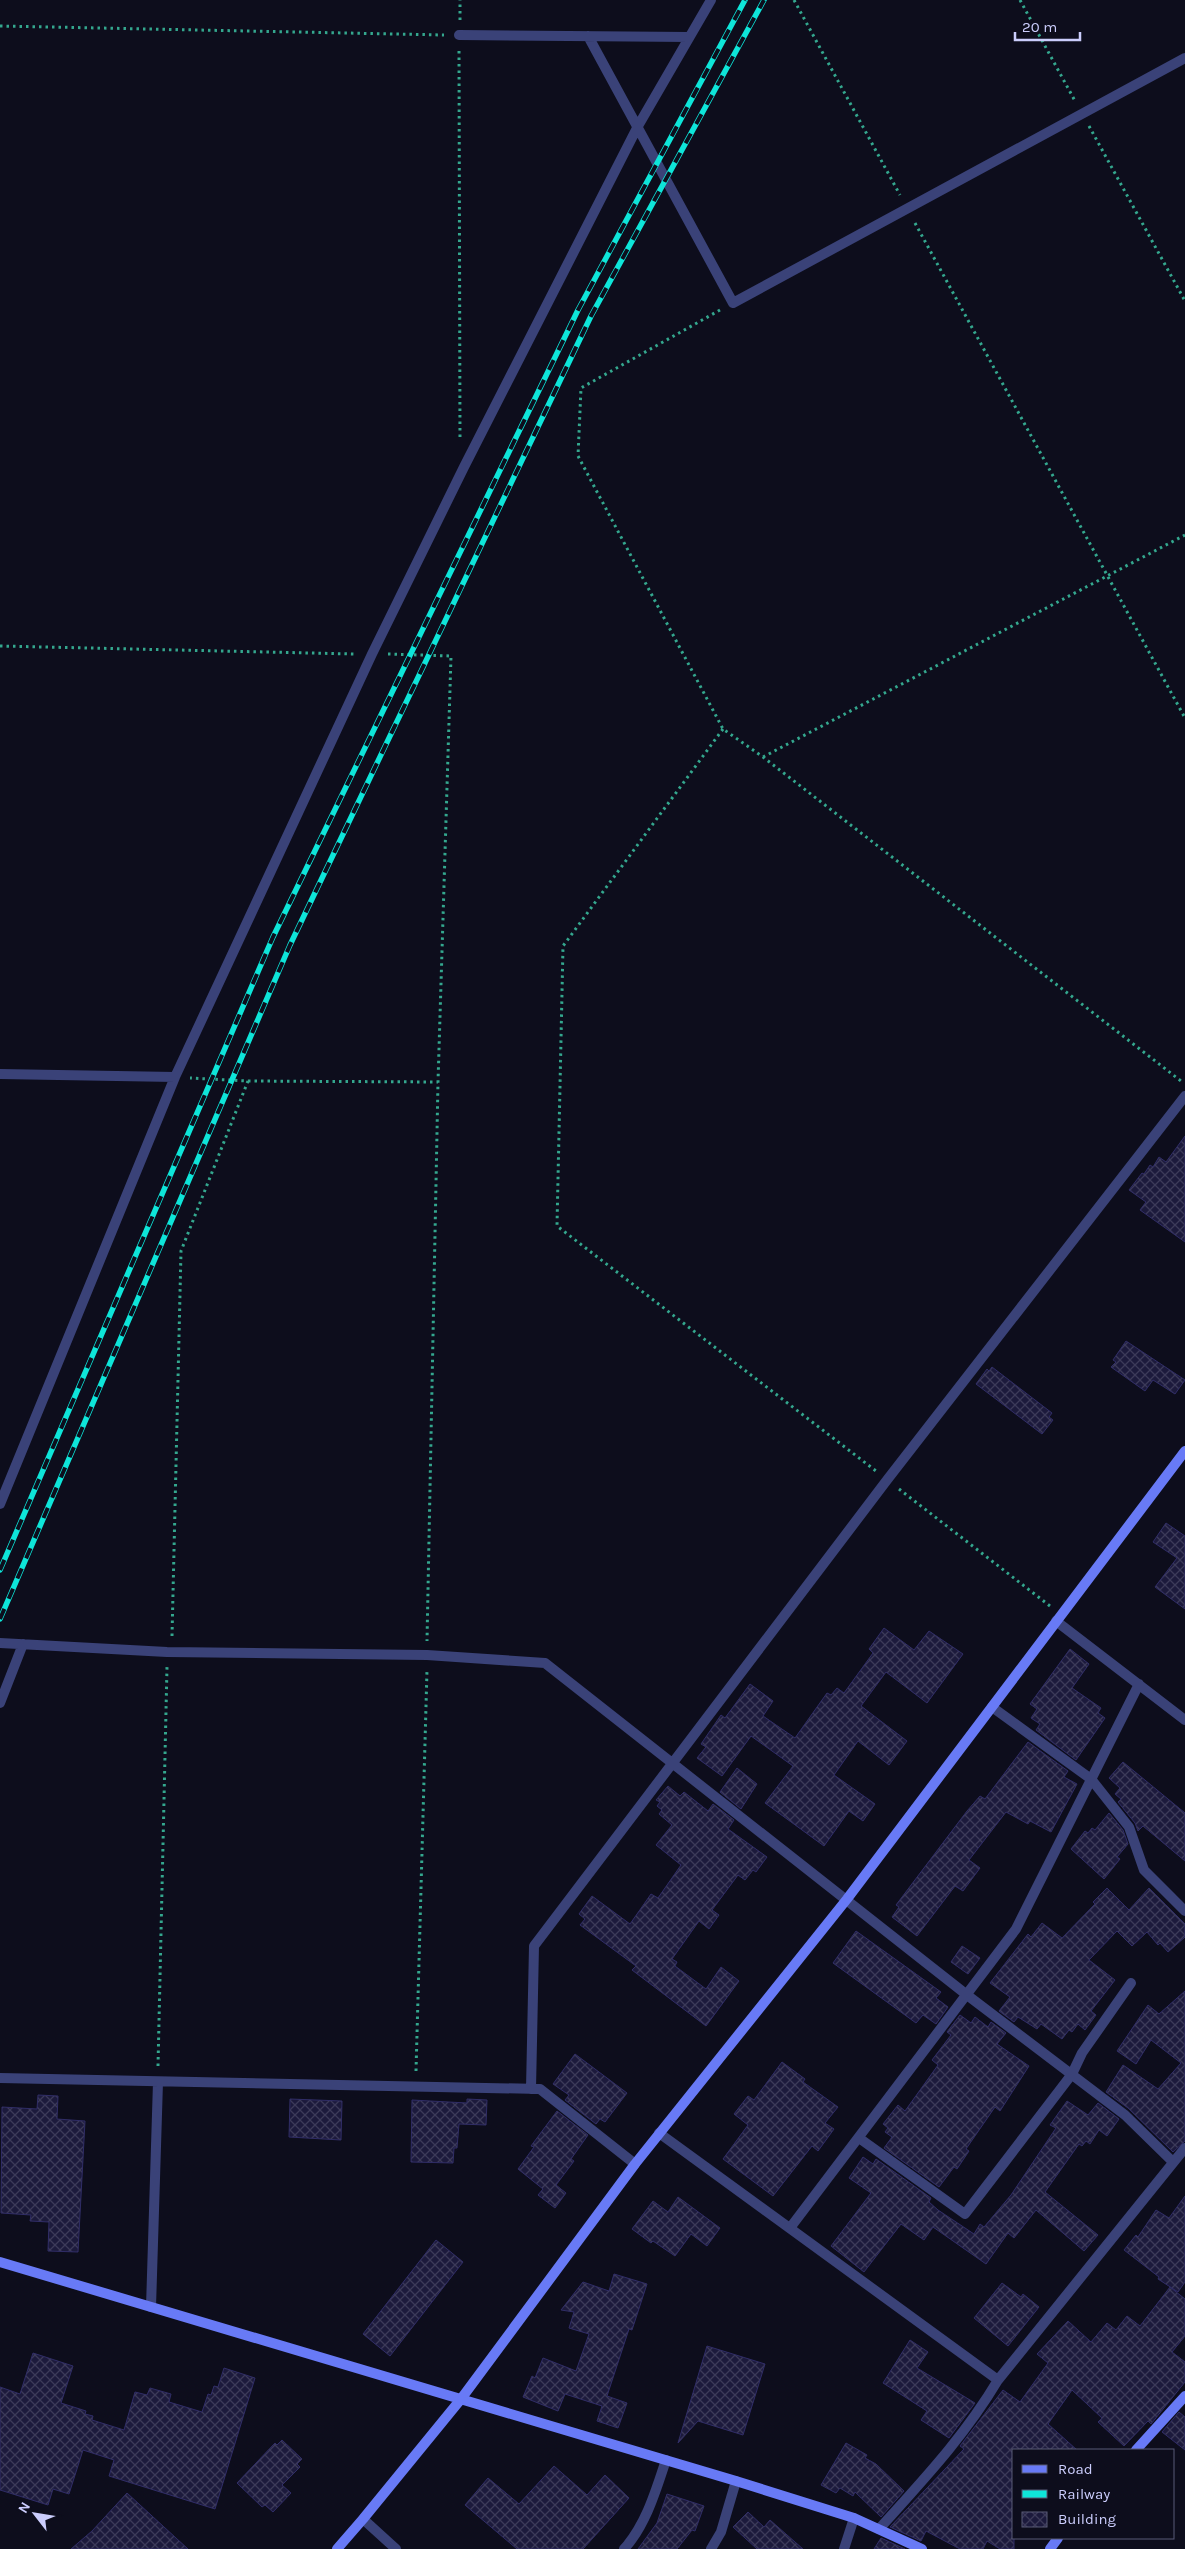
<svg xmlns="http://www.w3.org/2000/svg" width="1185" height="2549" viewBox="0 0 1185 2549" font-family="Karla,sans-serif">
  <defs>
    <pattern id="building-cross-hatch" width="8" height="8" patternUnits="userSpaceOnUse" patternTransform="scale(1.25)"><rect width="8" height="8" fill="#1c1a3c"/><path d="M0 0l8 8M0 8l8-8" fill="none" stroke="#3c3a59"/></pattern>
  </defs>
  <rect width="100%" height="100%" fill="#0d0d1c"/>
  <path fill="url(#building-cross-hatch)" stroke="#302d67" d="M 1185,1136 L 1185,1242 L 1140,1210 L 1146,1202 L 1129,1190 L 1142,1173 L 1144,1174 L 1150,1165 L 1153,1167 L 1159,1157 L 1166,1162 Z
    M 1126,1341 L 1185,1380 L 1175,1394 L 1153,1380 L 1145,1391 L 1111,1367 L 1116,1362 L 1113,1360 Z
    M 992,1367 L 1052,1413 L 1049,1417 L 1053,1420 L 1042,1434 L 976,1384 L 987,1369 L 989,1371 Z
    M 1166,1523 L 1185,1536 L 1185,1609 L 1155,1587 L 1177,1558 L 1153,1542 Z
    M 884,1628 L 914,1650 L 929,1631 L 963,1654 L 927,1703 L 886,1672 L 861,1706 L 907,1741 L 889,1765 L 858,1741 L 834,1775 L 875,1804 L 863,1821 L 849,1811 L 824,1846 L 765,1803 L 793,1766 L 751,1736 L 722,1776 L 697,1758 L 706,1747 L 701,1744 L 721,1715 L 725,1718 L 750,1684 L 773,1701 L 763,1716 L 795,1738 L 827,1693 L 831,1695 L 837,1688 L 844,1693 L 873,1653 L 869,1649 Z
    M 1070,1649 L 1089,1664 L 1072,1688 L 1101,1708 L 1098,1713 L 1105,1718 L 1076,1760 L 1036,1730 L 1040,1724 L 1031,1718 L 1037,1709 L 1030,1704 Z
    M 1028,1742 L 1068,1771 L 1064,1777 L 1077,1784 L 1051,1832 L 1030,1821 L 1028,1824 L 1006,1812 L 969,1860 L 980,1868 L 963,1891 L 955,1886 L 917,1936 L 892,1917 L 899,1907 L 896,1905 L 967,1811 L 980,1796 L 985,1799 Z
    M 1123,1762 L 1185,1813 L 1185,1861 L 1143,1826 L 1138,1831 L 1135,1823 L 1118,1802 L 1121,1799 L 1115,1794 L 1120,1788 L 1109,1778 Z
    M 737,1768 L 757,1784 L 741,1809 L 720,1792 Z
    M 668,1786 L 680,1796 L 684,1792 L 708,1811 L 713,1804 L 734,1820 L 728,1829 L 767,1857 L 756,1872 L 753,1870 L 745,1880 L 738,1875 L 712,1910 L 719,1915 L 709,1929 L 699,1921 L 672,1959 L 677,1962 L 675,1966 L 706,1989 L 721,1967 L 739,1981 L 706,2026 L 632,1970 L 636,1966 L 580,1925 L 585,1919 L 579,1914 L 592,1896 L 630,1924 L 651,1894 L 658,1898 L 681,1865 L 656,1845 L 672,1825 L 659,1814 L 662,1810 L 657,1806 L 660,1802 L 656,1800 Z
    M 1109,1813 L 1123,1830 L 1128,1844 L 1117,1857 L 1120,1859 L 1104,1879 L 1071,1849 L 1085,1831 L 1088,1833 L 1092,1828 L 1095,1830 Z
    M 1107,1888 L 1129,1910 L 1149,1888 L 1185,1924 L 1185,1937 L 1168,1952 L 1160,1943 L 1158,1945 L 1147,1932 L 1132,1946 L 1117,1931 L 1089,1960 L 1115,1980 L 1091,2011 L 1096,2015 L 1085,2030 L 1078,2024 L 1072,2032 L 1069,2030 L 1062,2039 L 1041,2024 L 1037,2029 L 1018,2017 L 1014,2022 L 999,2011 L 1010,1997 L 990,1983 L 1028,1934 L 1031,1937 L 1042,1923 L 1062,1938 L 1095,1904 L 1093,1902 Z
    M 856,1931 L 941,1992 L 936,1998 L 948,2007 L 936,2024 L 923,2015 L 916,2023 L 833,1963 Z
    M 962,1946 L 980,1958 L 968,1974 L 951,1962 Z
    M 1185,1991 L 1185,2141 L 1173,2152 L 1128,2108 L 1106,2092 L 1123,2065 L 1158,2089 L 1181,2063 L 1151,2040 L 1136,2064 L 1117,2051 L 1148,2005 L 1159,2014 Z
    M 960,2015 L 971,2023 L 975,2017 L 988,2027 L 991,2022 L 1006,2033 L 997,2044 L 1029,2066 L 1000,2111 L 995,2107 L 966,2149 L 969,2151 L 957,2169 L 954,2167 L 939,2187 L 884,2148 L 892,2137 L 885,2132 L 888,2128 L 883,2124 L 898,2105 L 905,2111 L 938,2065 L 932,2060 L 951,2035 L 947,2032 Z
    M 575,2054 L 627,2093 L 605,2122 L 600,2119 L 596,2124 L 565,2100 L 569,2095 L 553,2084 Z
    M 782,2062 L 805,2079 L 803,2082 L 838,2107 L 825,2123 L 834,2129 L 818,2151 L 812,2146 L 773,2196 L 723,2159 L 748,2125 L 734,2114 L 748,2096 L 754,2100 Z
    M 38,2095 L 58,2096 L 57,2119 L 85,2121 L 78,2252 L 48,2251 L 49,2222 L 30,2221 L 31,2215 L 1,2213 L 2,2107 L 37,2109 Z
    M 290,2099 L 342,2101 L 341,2140 L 289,2137 Z
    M 467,2099 L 487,2100 L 486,2125 L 459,2124 L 457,2148 L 454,2148 L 453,2163 L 411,2162 L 412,2100 L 467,2103 Z
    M 1067,2101 L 1088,2115 L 1098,2103 L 1119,2119 L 1107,2136 L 1099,2130 L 1090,2144 L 1086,2141 L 1082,2146 L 1079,2144 L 1045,2192 L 1098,2235 L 1084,2251 L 1036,2210 L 1014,2238 L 1008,2233 L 986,2264 L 933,2227 L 924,2240 L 901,2224 L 864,2272 L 831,2246 L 871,2193 L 849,2178 L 863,2157 L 873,2164 L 876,2159 L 931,2198 L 929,2202 L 938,2210 L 974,2234 L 980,2224 L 984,2227 L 1011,2195 L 1056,2128 L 1050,2125 Z
    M 557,2111 L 588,2135 L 571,2159 L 574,2161 L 556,2185 L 566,2193 L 555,2208 L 538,2195 L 543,2189 L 518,2169 L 534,2147 L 531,2146 Z
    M 1185,2196 L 1185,2282 L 1178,2292 L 1158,2279 L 1159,2277 L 1124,2250 L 1136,2235 L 1138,2237 L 1156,2210 L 1169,2218 Z
    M 678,2197 L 720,2228 L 707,2246 L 691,2234 L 675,2256 L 653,2241 L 651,2243 L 632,2229 L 653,2201 L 668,2212 Z
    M 436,2240 L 463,2262 L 390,2356 L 363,2334 Z
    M 614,2274 L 647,2284 L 632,2330 L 629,2329 L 607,2396 L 627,2403 L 618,2428 L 597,2421 L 602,2406 L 565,2394 L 558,2411 L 523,2397 L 532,2376 L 535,2378 L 543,2358 L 576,2371 L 589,2334 L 569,2328 L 574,2312 L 561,2310 L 583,2282 L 609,2291 Z
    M 1002,2283 L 1021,2297 L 1023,2294 L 1039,2307 L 1008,2346 L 974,2318 Z
    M 1170,2287 L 1185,2299 L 1185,2336 L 1172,2352 L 1185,2362 L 1185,2382 L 1151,2424 L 1148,2421 L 1124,2446 L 1098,2422 L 1102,2418 L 1072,2390 L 1048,2424 L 1077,2450 L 1014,2450 L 1014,2549 L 1000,2549 L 987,2541 L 983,2549 L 960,2549 L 926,2531 L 921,2541 L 890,2527 L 964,2449 L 960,2446 L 1003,2390 L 1020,2402 L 1048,2363 L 1037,2354 L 1068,2321 L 1091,2342 L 1107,2323 L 1116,2330 L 1127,2316 L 1140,2326 Z
    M 910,2340 L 928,2352 L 917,2368 L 975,2403 L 949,2438 L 921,2420 L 927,2411 L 883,2383 Z
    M 707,2346 L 765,2364 L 743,2435 L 698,2421 L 678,2443 Z
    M 33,2353 L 73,2366 L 61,2403 L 86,2411 L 85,2414 L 93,2416 L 92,2420 L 124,2430 L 135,2392 L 147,2395 L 150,2388 L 171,2394 L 169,2402 L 202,2412 L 208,2394 L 211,2395 L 214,2386 L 218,2387 L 224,2368 L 255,2378 L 215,2509 L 109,2476 L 114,2460 L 83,2450 L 69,2494 L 53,2489 L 48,2505 L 0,2490 L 0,2387 L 20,2394 Z
    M 1179,2412 L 1185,2417 L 1185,2450 L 1162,2432 Z
    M 282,2440 L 302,2459 L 297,2464 L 300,2467 L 282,2485 L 291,2493 L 273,2512 L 265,2505 L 262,2507 L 237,2483 L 275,2443 L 277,2445 Z
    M 846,2443 L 867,2455 L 865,2458 L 876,2464 L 904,2491 L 881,2517 L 855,2492 L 853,2496 L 840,2488 L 836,2493 L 821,2485 Z
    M 554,2466 L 587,2495 L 605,2475 L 629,2498 L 583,2549 L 517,2549 L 465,2505 L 488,2478 L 519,2504 Z
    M 127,2493 L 188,2549 L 71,2549 L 92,2531 Z
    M 667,2494 L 704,2506 L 695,2531 L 692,2530 L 677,2549 L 638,2549 L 657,2523 Z
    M 748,2512 L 764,2527 L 770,2520 L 803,2549 L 757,2549 L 733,2527 Z
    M 881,2538 L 905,2549 L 874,2549 Z"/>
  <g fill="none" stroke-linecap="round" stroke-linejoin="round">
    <path stroke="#34a78e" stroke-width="3" stroke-dasharray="2.5 4" stroke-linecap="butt" d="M 794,0 L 900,195
      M 1020,0 L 1075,101
      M 460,20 L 460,0
      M 0,26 L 444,35
      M 459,51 L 460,440
      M 1089,126 L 1185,301
      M 915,223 L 1185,718
      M 720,310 L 581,388 L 578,456 L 723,729 L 763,757 L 1181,1081
      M 0,646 L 354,654
      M 388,654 L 451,656 L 438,1082 L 427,1641
      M 723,729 L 563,946 L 557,1226 L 876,1471
      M 763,757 L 1185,535
      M 248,1081 L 438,1082
      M 899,1489 L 1050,1606
      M 172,1636 L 181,1251 L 248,1081 L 190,1078
      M 158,2066 L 167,1667
      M 416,2071 L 427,1670"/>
    <path stroke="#3a4278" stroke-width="10" d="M 459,35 L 689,37
      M 588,36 L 733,303 L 1185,58
      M 0,1074 L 175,1077
      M 0,1504 L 175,1077 L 372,654 L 464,467 L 638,126 L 711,0
      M 1056,1621 L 1185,1720
      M 0,1643 L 167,1652 L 427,1655 L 545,1663 L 967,1995 L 1125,2115 L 1173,2162
      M 0,1703 L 23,1644
      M 992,1707 L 1091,1779 L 1129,1827 L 1144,1870 L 1185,1911
      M 0,2078 L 540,2089 L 635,2164
      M 531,2089 L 534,1946 L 887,1480 L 1185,1096
      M 659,2133 L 998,2380
      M 859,2138 L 965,2214 L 1072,2074 L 1082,2053 L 1131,1983
      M 790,2228 L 1016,1929 L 1139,1684
      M 151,2307 L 158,2082
      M 363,2519 L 396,2549
      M 879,2529 C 923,2480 964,2437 998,2380 L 1185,2148
      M 624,2549 C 646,2525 656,2490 666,2460
      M 711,2549 L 721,2532 L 736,2481
      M 844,2549 L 854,2518"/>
    <path stroke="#687af6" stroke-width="10" d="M 0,2262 L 736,2481 L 854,2518 L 922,2549
      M 1136,2450 L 1185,2396
      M 337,2549 L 363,2519 L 461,2399 L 635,2164 L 847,1899 L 1185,1451
      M 1050,2549 L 1058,2538"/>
    <g stroke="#0ee5d9" stroke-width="5.5">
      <path id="rail" d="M 0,1570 L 273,937 L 578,310 L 745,0
        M 0,1619 L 290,945 L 591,316 L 764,0"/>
    </g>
    <use href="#rail" stroke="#0d0d1c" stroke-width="4" stroke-dasharray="11" stroke-linecap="butt"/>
  </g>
  <rect x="1012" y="2449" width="162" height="90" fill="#0d0d1c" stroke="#595a76"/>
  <rect x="1022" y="2465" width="25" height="8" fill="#687af6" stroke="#595a76"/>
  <text x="1058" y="2474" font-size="15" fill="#cbcdfc">Road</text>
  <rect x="1022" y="2490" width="25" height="8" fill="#0ee5d9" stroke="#595a76"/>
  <text x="1058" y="2499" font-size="15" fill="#cbcdfc">Railway</text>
  <rect x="1022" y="2512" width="25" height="15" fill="url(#building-cross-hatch)" stroke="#595a76"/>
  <text x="1058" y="2524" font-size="15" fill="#cbcdfc">Building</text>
  <g transform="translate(35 2514) rotate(301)" stroke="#0d0d1c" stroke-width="4" paint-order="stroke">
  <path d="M0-4L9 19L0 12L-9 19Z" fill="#cbcdfc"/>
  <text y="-8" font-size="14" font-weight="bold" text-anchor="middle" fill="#cbcdfc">N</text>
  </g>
  <path d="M1015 32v8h65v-8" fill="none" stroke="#cbcdfc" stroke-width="2.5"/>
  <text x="1022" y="32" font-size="15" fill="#cbcdfc" stroke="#0d0d1c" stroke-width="4" paint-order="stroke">20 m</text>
</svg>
